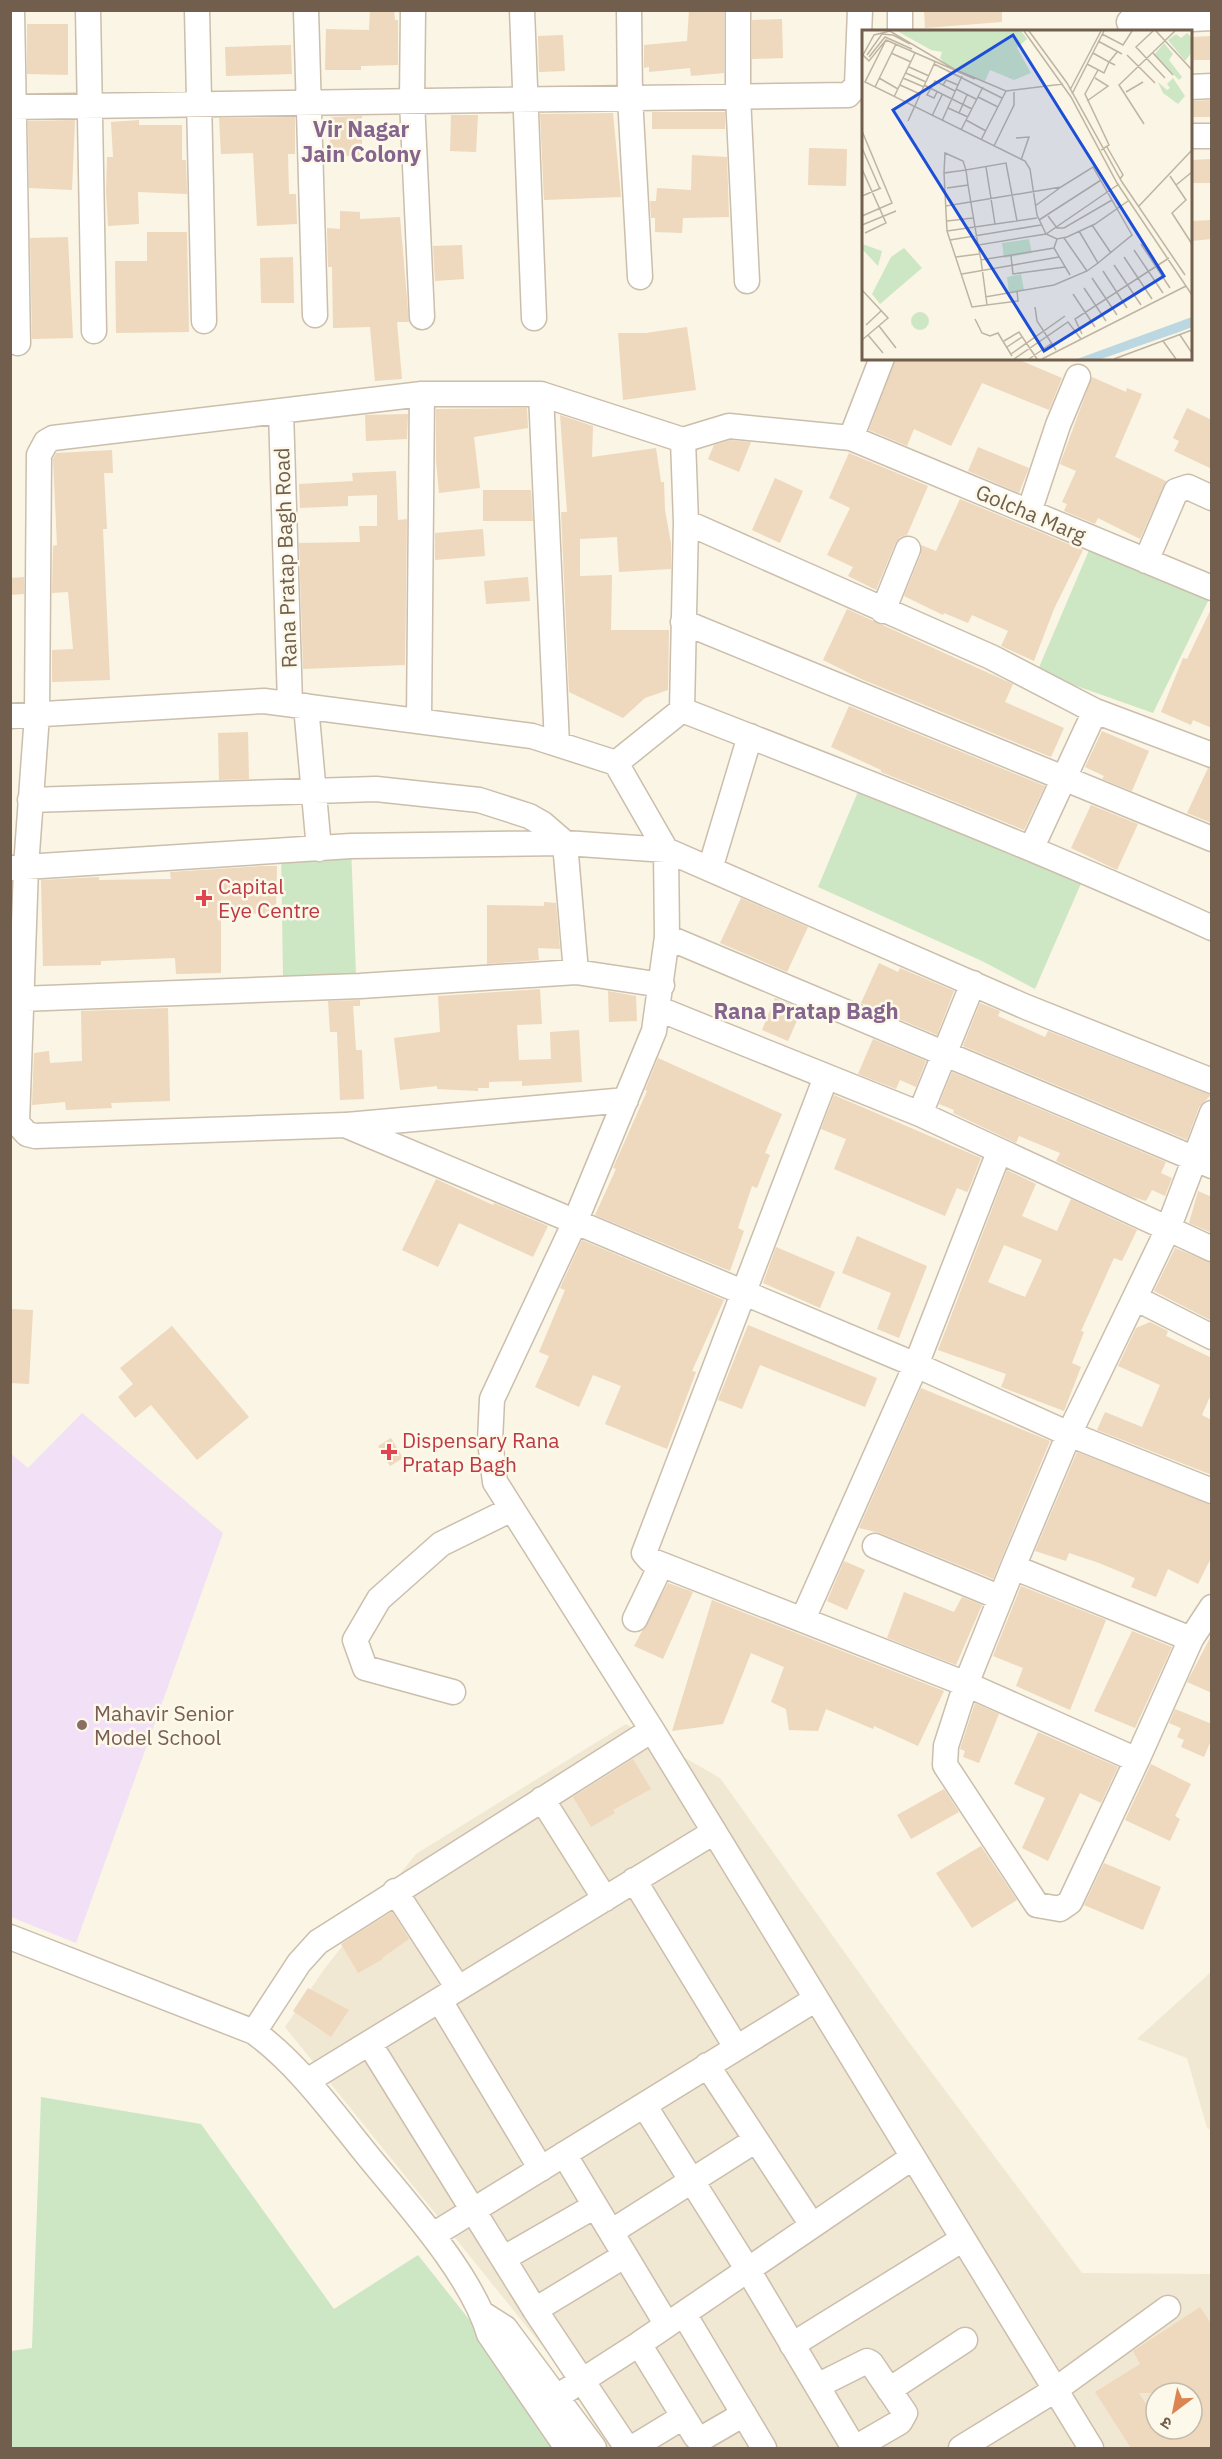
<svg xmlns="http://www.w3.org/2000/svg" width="1222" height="2459" viewBox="0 0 1222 2459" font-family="'IBM Plex Sans','Noto Sans Devanagari',sans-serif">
  <rect width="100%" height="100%" fill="#faf5e4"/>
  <path fill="#f1e8d3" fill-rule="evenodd" d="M 626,1724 L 720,1778 L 905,2037 L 1082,2273 L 1211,2274 L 1211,2448 L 608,2448 L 556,2363 L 285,2027 L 325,1968 L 416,1854 ZM 1156,2393 L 1192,2393 L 1192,2429 L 1156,2429 Z
    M 1211,1972 L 1211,2130 L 1207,2128 L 1187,2058 L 1137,2039 Z"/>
  <path fill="#f2e1f6" d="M 82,1413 L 223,1533 L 76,1943 L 11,1917 L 10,1453 L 28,1468 Z"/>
  <path fill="#cde7c4" d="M 1093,541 L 1211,595 L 1153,713 L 1037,672 Z
    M 865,775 L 1090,863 L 1035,989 L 982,961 L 818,887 Z
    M 351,846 L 356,975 L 283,976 L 281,849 Z
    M 41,2097 L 201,2124 L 334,2309 L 418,2255 L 571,2448 L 11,2448 L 11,2351 L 32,2348 Z"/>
  <path fill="#eed8be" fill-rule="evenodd" d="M 370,10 L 394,10 L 395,20 L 398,20 L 398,65 L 361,66 L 361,70 L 325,70 L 326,29 L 369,30 Z
    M 689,10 L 724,10 L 724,73 L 691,76 L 690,68 L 649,72 L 649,67 L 644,68 L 644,45 L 687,41 Z
    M 924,10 L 1002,10 L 1002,22 L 925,28 Z
    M 782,19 L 783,58 L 752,59 L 752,20 Z
    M 27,24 L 68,24 L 68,75 L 27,74 Z
    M 563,35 L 565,71 L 539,72 L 538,36 Z
    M 1212,36 L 1212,60 L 1191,60 L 1191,37 Z
    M 291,45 L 292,74 L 226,76 L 225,47 Z
    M 1212,100 L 1212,117 L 1191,117 L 1191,101 Z
    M 652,112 L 725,112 L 725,129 L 652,129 Z
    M 613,113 L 621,197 L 544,200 L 540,114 Z
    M 451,115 L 478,115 L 476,152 L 450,151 Z
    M 362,116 L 362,156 L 330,156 L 330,117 Z
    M 295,117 L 295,154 L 288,154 L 289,194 L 296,194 L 297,224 L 257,226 L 253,153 L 221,154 L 219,118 Z
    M 75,120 L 72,190 L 29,188 L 28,121 Z
    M 139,120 L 139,125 L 182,125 L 182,160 L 186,160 L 187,194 L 138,192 L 139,224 L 108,226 L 106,192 L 107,157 L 113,157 L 111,122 Z
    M 809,148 L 847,149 L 846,186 L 808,185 Z
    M 692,155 L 727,157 L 729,217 L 683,218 L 682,233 L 655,232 L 655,218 L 651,218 L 650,201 L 656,201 L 657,188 L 691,190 Z
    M 1212,159 L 1212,183 L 1191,183 L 1191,160 Z
    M 340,211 L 360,212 L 360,219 L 400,217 L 409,322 L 397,322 L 402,379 L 375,381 L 370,327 L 333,328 L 332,267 L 328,267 L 327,228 L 340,229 Z
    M 1212,220 L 1212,239 L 1191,241 L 1191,221 Z
    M 147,232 L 187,232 L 189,332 L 116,333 L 115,261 L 147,261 Z
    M 68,237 L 73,338 L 32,339 L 30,238 Z
    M 462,245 L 464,279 L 435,281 L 433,246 Z
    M 293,257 L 294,303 L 261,303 L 260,258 Z
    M 687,327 L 696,390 L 623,400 L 618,333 L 646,333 Z
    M 896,358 L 1015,358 L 1062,378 L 1049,410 L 982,383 L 951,446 L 914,429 L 907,446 L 869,430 Z
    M 1092,377 L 1126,392 L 1127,388 L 1142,394 L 1115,457 L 1166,481 L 1140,539 L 1098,518 L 1095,524 L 1064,511 L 1067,504 L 1062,502 L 1076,471 L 1060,464 Z
    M 527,408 L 528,428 L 474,437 L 480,488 L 439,493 L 436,461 L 436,409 Z
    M 1187,408 L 1212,420 L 1212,469 L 1174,451 L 1179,441 L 1173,438 Z
    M 408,414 L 407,439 L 366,441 L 365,415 Z
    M 560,415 L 593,426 L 592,457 L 656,448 L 661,482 L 664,482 L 665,510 L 671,543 L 671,569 L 619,572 L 617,537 L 580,539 L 580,576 L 612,575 L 611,630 L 669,630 L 668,690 L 645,698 L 623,718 L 569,692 L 561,512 L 567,512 Z
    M 730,440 L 751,442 L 739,472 L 708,459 L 714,445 Z
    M 978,447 L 1029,468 L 1019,493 L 968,471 Z
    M 112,450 L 113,473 L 104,473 L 107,529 L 103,529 L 110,680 L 52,682 L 52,650 L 73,649 L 68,592 L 52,593 L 53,546 L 57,545 L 53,459 L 56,453 Z
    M 849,453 L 928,486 L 907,535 L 900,537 L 895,544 L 876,590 L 848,576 L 853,567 L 827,555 L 850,508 L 829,498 Z
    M 396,471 L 398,520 L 407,519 L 405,665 L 303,669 L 299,543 L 360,542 L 359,526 L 377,526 L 377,495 L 348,496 L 348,506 L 300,508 L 299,484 L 353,481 L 352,473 Z
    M 775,478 L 803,491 L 780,543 L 752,530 Z
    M 483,490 L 531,490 L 533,521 L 483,521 Z
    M 960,499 L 1083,550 L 1054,609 L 1034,661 L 1001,646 L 1008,631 L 972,615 L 968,623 L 944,613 L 943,615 L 904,596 L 921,554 L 921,545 L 936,551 Z
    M 483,529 L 485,556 L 435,560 L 435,533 Z
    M 24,577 L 24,594 L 10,595 L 10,578 Z
    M 528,577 L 530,601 L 486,604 L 484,581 Z
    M 1212,607 L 1212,728 L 1193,720 L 1191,725 L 1161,712 L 1183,658 L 1187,659 Z
    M 847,609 L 1013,684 L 1005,702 L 1064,728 L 1051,757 L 861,679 L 823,660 Z
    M 849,706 L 1045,786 L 1024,830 L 881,772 L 881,770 L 831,747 Z
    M 1102,731 L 1149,751 L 1132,791 L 1102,779 L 1104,776 L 1085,767 Z
    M 248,732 L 249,779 L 219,780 L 218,733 Z
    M 1208,768 L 1212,769 L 1212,823 L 1187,813 Z
    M 1091,805 L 1138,824 L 1117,870 L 1071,848 Z
    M 262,866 L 277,866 L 276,914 L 221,913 L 221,973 L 176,974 L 175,958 L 101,961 L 101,965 L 43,966 L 41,880 L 99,877 L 99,880 L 171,879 L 170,872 Z
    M 741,898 L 808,927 L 787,972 L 720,943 Z
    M 544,902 L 556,903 L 560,949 L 538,948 L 539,960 L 487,964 L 487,905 L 544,906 Z
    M 879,963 L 898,972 L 900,968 L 954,991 L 937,1035 L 861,1003 Z
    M 540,989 L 542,1024 L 517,1025 L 519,1060 L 551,1059 L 550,1032 L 579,1030 L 582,1082 L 522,1086 L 522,1081 L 489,1082 L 489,1088 L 478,1088 L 478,1091 L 437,1089 L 437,1086 L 400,1090 L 394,1038 L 440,1032 L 438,996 Z
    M 608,991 L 636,996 L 637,1021 L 609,1022 Z
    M 775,998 L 802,1009 L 788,1041 L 762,1030 Z
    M 360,1000 L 360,1006 L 353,1006 L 356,1050 L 362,1050 L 364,1099 L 340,1100 L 337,1032 L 330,1032 L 328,1001 Z
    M 980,1003 L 1000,1011 L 998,1016 L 1045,1037 L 1048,1031 L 1211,1095 L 1199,1107 L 1187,1140 L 963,1046 Z
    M 168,1008 L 170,1101 L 111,1103 L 112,1108 L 66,1110 L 65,1102 L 32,1105 L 34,1053 L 49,1051 L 50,1063 L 82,1061 L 81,1011 Z
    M 873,1039 L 926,1061 L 916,1087 L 900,1080 L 896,1089 L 858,1074 Z
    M 658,1058 L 782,1114 L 765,1153 L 770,1155 L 757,1188 L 752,1186 L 738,1228 L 744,1231 L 730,1271 L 595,1215 L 616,1169 L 613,1168 L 647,1091 L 645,1090 Z
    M 952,1072 L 1166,1162 L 1161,1173 L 1172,1178 L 1165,1196 L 1152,1190 L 1146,1201 L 1130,1196 L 1056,1161 L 1060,1153 L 1019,1136 L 1016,1143 L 953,1113 L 954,1110 L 939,1104 Z
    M 834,1095 L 981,1158 L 969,1189 L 967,1192 L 957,1188 L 945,1216 L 834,1169 L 846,1139 L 821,1129 Z
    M 1007,1170 L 1036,1184 L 1022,1216 L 1057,1231 L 1071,1199 L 1137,1230 L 1122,1261 L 1114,1258 L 1081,1331 L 1084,1332 L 1072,1363 L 1081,1367 L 1064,1411 L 1001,1387 L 1006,1374 L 938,1350 ZM 1004,1245 L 1042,1260 L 1025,1297 L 988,1282 Z
    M 436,1179 L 493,1205 L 494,1203 L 548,1226 L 533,1257 L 459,1223 L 438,1267 L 402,1250 Z
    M 1198,1191 L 1212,1197 L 1212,1233 L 1189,1223 Z
    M 857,1236 L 927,1266 L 899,1338 L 877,1329 L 891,1293 L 842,1273 Z
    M 582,1240 L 724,1300 L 692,1371 L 696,1372 L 667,1449 L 605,1424 L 621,1386 L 593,1375 L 579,1407 L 535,1387 L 549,1356 L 539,1352 L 565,1290 L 560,1288 Z
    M 776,1247 L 835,1272 L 820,1308 L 763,1283 Z
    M 1175,1248 L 1212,1263 L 1212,1321 L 1154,1291 Z
    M 10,1309 L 33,1310 L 29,1384 L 10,1383 Z
    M 1150,1322 L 1168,1331 L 1166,1336 L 1212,1358 L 1212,1392 L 1202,1415 L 1212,1420 L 1212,1475 L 1097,1430 L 1105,1412 L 1142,1427 L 1160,1385 L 1118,1366 L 1136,1328 Z
    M 748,1325 L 877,1378 L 865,1407 L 760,1365 L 742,1409 L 718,1400 Z
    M 172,1326 L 249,1417 L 197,1460 L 151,1405 L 135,1418 L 118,1397 L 133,1384 L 120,1368 Z
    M 921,1388 L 1050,1441 L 993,1579 L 880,1533 L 859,1528 Z
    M 391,1438 L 403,1458 L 390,1466 L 378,1446 Z
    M 1077,1452 L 1212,1505 L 1212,1556 L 1198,1584 L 1168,1569 L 1156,1597 L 1131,1587 L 1135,1578 L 1099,1563 L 1069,1553 L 1066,1561 L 1035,1551 Z
    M 844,1561 L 865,1570 L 847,1610 L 827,1601 Z
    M 668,1583 L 693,1592 L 663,1659 L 634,1646 Z
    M 1021,1586 L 1106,1620 L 1070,1710 L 1016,1686 L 1023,1668 L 993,1656 Z
    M 904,1592 L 954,1612 L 962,1597 L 982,1605 L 956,1665 L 887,1638 Z
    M 712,1600 L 944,1691 L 918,1746 L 874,1726 L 873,1729 L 826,1709 L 818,1731 L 789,1730 L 786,1709 L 771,1702 L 784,1667 L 751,1653 L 723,1724 L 672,1731 Z
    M 1132,1631 L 1172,1647 L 1135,1728 L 1094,1711 Z
    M 1212,1634 L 1212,1693 L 1187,1682 Z
    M 975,1703 L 999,1714 L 979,1763 L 963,1757 L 965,1751 L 960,1749 Z
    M 1175,1709 L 1212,1724 L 1212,1738 L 1204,1757 L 1181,1747 L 1184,1740 L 1177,1737 L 1181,1728 L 1169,1723 Z
    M 1038,1732 L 1118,1767 L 1101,1803 L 1080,1793 L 1048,1861 L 1022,1848 L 1045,1798 L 1014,1784 Z
    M 633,1759 L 651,1789 L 613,1810 L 615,1813 L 591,1827 L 573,1797 Z
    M 1151,1764 L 1191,1784 L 1175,1816 L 1180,1819 L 1170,1841 L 1125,1820 Z
    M 944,1789 L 959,1812 L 911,1839 L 897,1815 Z
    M 981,1846 L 1017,1900 L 972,1928 L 936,1873 Z
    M 1104,1863 L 1161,1887 L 1143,1930 L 1084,1905 Z
    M 392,1912 L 409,1939 L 382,1958 L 383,1959 L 358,1973 L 341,1944 Z
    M 308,1988 L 349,2010 L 331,2037 L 293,2011 Z
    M 1200,2307 L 1212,2325 L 1212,2448 L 1131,2448 L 1095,2392 L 1140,2364 L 1133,2351 ZM 1139,2393 L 1192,2393 L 1192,2429 L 1156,2429 L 1156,2419 Z"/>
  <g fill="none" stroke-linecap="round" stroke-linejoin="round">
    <g stroke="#cbbeac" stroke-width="27">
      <path id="minor" d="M 12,10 L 18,343
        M 88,10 L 94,331
        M 197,10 L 204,321
        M 306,10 L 315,315
        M 413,10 L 412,101 L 422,317
        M 522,10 L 534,318
        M 629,10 L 630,97 L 640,277
        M 738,10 L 738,96 L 747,281
        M 900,10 L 900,32
        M 1129,22 L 1212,18
        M 1190,87 L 1212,86
        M 10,107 L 848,95 L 857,85 L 860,10
        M 1190,136 L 1212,136
        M 422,394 L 53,438 L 46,442 L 39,455 L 37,715 L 26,867 L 17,1123 L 27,1134 L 35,1136 L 345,1125 L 916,1365 L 1069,1434 L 1212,1491
        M 281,411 L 290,704
        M 851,438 L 882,358
        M 1029,512 L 1058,425 L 1078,377
        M 686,522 L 991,657 L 1095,711 L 1032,847
        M 1146,561 L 1176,491 L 1188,487 L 1212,498
        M 883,611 L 908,549
        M 683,622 L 1212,839
        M 306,706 L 319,849
        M 682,710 L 686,522 L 683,440
        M 1095,711 L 1212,755
        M 10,716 L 264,701 L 532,736 L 616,763 L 666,850 L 667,937 L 654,1031 L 575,1222 L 492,1399 L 490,1441 L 495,1482 L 652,1730 L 1091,2448
        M 419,721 L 422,394 L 541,394
        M 557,744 L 541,394 L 683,440 L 729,426 L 851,438 L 1212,588
        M 616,763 L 682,710 C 860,779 1038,848 1212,928
        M 30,800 L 376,789 L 479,800 L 529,816 L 543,824 L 565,843 L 576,972
        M 10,868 L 351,846 L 565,843 L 666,850 L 1026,1007 L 1212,1081
        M 710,869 L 750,736
        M 667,937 L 1212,1166
        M 20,999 L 360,986 L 576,972 L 662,985
        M 659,1009 L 920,1114 L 1212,1249
        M 826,1077 L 644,1553 L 650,1560 L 966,1684 L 946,1746 L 945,1765 L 1037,1905 L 1060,1909 L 1070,1902 L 1137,1760
        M 920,1114 L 973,983
        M 347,1125 L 626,1100
        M 1137,1299 L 1212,1337
        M 875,1546 L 999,1597
        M 1013,1567 L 1069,1434 L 1168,1229 L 1212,1113
        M 635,1619 L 661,1565
        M 803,1619 L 916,1365 L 999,1152
        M 1191,1639 L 1013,1567 L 966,1684 L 1137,1760 L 1191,1639 L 1212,1607
        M 453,1692 L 365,1668 L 355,1640 L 379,1599 L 441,1544 L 512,1509
        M 542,1799 L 605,1899
        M 634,1880 L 736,2047
        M 395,1891 L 458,1988
        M 10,1937 L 254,2032 C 299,2065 333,2113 368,2156 C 407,2204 472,2275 489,2334 L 567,2448
        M 440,2001 L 541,2169
        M 254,2032 L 299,1963 L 318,1942 L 652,1730
        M 369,2043 L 535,2310 L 627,2448
        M 707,2065 L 812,2225
        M 307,2081 L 714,1832
        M 644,2105 L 748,2270 L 854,2448
        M 564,2154 L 667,2325
        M 611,2232 L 756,2140
        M 433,2235 L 816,1999
        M 504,2258 L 595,2206
        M 535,2310 L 624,2256
        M 483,2314 L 505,2328 L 594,2448
        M 684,2314 L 764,2448
        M 639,2344 L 696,2437 L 701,2439 L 744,2414
        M 792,2345 L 963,2239
        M 817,2386 L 867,2361 L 871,2363 L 905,2413 L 900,2422 L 855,2448
        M 889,2390 L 965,2340
        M 558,2396 L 639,2344 L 913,2157
        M 632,2448 L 683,2417
        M 961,2448 L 1055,2390 L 1168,2308"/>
    </g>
    <use href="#minor" stroke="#fff" stroke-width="24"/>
  </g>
  <g fill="#e0444e" stroke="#fdf9ea" stroke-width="2">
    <path d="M201 889h6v6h6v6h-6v6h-6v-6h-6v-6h6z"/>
    <path d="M386 1443h6v6h6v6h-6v6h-6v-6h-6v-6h6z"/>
  </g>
  <circle fill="#8d6e63" stroke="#fdf9ea" stroke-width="2" cx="82" cy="1725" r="6"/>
  <g text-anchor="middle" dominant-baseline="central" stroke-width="5" stroke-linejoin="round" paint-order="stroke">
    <g font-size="21" fill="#715e4c" stroke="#fdf9ea">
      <text transform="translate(1031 513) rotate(23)">Golcha Marg</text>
      <text transform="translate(285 558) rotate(-92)">Rana Pratap Bagh Road</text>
    </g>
    <g font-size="21" fill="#be3a42" stroke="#fdf9ea" text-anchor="start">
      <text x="218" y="886">Capital<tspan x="218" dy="24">Eye Centre</tspan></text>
      <text x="402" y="1440">Dispensary Rana<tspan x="402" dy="24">Pratap Bagh</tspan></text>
    </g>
    <g font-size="21" fill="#785e54" stroke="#fdf9ea" text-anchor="start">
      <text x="94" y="1713">Mahavir Senior<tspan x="94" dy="24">Model School</tspan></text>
    </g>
    <g font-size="22" font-weight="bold" fill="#85648d" stroke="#fdf9ea">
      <text x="361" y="128">Vir Nagar<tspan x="361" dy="25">Jain Colony</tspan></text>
      <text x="806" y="1010">Rana Pratap Bagh</text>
    </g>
  </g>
  <g transform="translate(862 30)">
    <rect width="330" height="330" fill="#faf5e4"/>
    <path d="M 35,1 L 159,1 L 165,9 L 155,18 L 169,43 L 152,50 L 128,40 L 123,51 L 87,38 L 78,28 L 80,22 L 69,20 ZM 325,3 L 330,8 L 330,22 L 323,31 L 306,10 L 314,4 L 319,8 ZM 302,13 L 311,24 L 307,30 L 320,47 L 317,50 L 292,25 ZM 311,48 L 323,66 L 316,74 L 301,63 L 296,52 L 305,60 L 308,58 L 305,54 ZM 167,209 L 170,223 L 142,228 L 140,213 ZM 0,214 L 20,221 L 16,236 L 0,219 ZM 42,218 L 60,238 L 18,274 L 10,264 L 29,227 ZM 159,244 L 162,260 L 147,263 L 145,247 ZM49 291a9 9 0 1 1 18 0a9 9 0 1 1-18 0Z" fill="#cde7c4"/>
    <path d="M 330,287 L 330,297 L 320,301 L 239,329 L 215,329 Z" fill="#bad7e2"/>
    <path fill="none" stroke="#bfb4a2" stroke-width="1.5" d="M 162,1 L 209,67 L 255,153 L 330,265M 167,1 L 205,53 L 260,152 L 323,245M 291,1 L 274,17 L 303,48M 294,1 L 330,40M 240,4 L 261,15 L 270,1M 24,10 L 3,52 L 163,131 L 168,139 L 175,185 L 184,204 L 195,209 L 205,207 L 233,194 L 266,171M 236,11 L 260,24M 29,23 L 49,32M 231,23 L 247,32 L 256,21M 291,23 L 311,45M 5,25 L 20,4 L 31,5 L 48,14M 265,25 L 293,53M 7,27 L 23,7 L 50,19M 72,34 L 140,68M 225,34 L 242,43 L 247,32 L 253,35M 47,37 L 67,46M 236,40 L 223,64 L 247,115 L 239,120M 44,43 L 64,52M 17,48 L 36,59M 41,48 L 62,57M 113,49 L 24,10 L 7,31 L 1,25 L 12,5 L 28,1 L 92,39 L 144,61 L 201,54M 38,55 L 58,64M 62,55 L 110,79M 81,55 L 84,50 L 96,55M 13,57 L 34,14M 94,59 L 114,69M 208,60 L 239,1M 75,62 L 72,68 L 65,65 L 73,51 L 93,61M 264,62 L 281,52M 210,64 L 242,1M 32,67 L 53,23M 116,67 L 136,77M 225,71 L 246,56 L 233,48M 86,78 L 106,87M 97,83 L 105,65M 70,86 L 80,65M 104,90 L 124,101M 46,91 L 73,32M 80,91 L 100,46M 282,94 L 257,55 L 313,1M 99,100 L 121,57M 0,101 L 30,173 L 0,186M 154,108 L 167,107 L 159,130M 119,110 L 144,61M 132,116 L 152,75 L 152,62M 245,117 L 261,145 L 258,149M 0,118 L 18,159M 124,137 L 133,194M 0,139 L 24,193 L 3,203M 82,143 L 83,123 L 101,131 L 104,140 L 144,133 L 155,191M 308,146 L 324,170 L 310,183 L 330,214M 106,155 L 116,215M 314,155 L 330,142M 85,158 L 106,155 L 104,140 L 82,143 L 85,201 L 110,277 L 125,275M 0,166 L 19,158M 84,176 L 199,157 L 231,137 L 270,205 L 236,233M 173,176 L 199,157M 277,176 L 330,120M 186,186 L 195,198 L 202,198 L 250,170M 177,190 L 239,150M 85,191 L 111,188M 0,195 L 34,181M 230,195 L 249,223M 85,201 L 175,188M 217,201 L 236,233 L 225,241M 195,209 L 192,218 L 119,230 L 116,215 L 184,204 L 257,154M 88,210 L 179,195M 279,214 L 308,258M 192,218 L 208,245M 272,220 L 301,263M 149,226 L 151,244 L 203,237M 94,227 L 117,224M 262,227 L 290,269M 119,230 L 125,275 L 156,271 L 155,261M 252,235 L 279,275M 241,241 L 265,278M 100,244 L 197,227M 230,248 L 255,285M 222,258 L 244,291M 0,260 L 26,288 L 0,310M 211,264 L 233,297M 123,267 L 192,255 L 225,241 L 202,208M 173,277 L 175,291 L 194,320M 113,289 L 120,303 L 128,306 L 136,303 L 150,326M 4,295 L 19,281M 17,296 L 34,318M 220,304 L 213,289 L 307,228M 6,305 L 21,323M 318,305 L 330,323M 142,311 L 157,302 L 175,329M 301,311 L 314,329M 145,317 L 160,307M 149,324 L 203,286M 152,329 L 206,292 L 219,309M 167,329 L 190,313M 180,329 L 324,256M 252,329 L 330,300"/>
    <path fill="#1d4ed8" fill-opacity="0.15" stroke="#1d4ed8" stroke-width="3" d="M 151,5 L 302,246 L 182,321 L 31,80 Z"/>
    <rect width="330" height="330" fill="none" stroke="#715e4c" stroke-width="3"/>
  </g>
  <rect width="1222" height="2459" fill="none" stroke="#715e4c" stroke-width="24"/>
  <g transform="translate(1174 2411) rotate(212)"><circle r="28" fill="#fdf9ea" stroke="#c5bbab" stroke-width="1.5"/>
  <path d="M0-4.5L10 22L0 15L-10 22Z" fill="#db8553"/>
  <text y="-9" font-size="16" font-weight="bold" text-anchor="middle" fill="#715e4c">उ</text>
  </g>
</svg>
